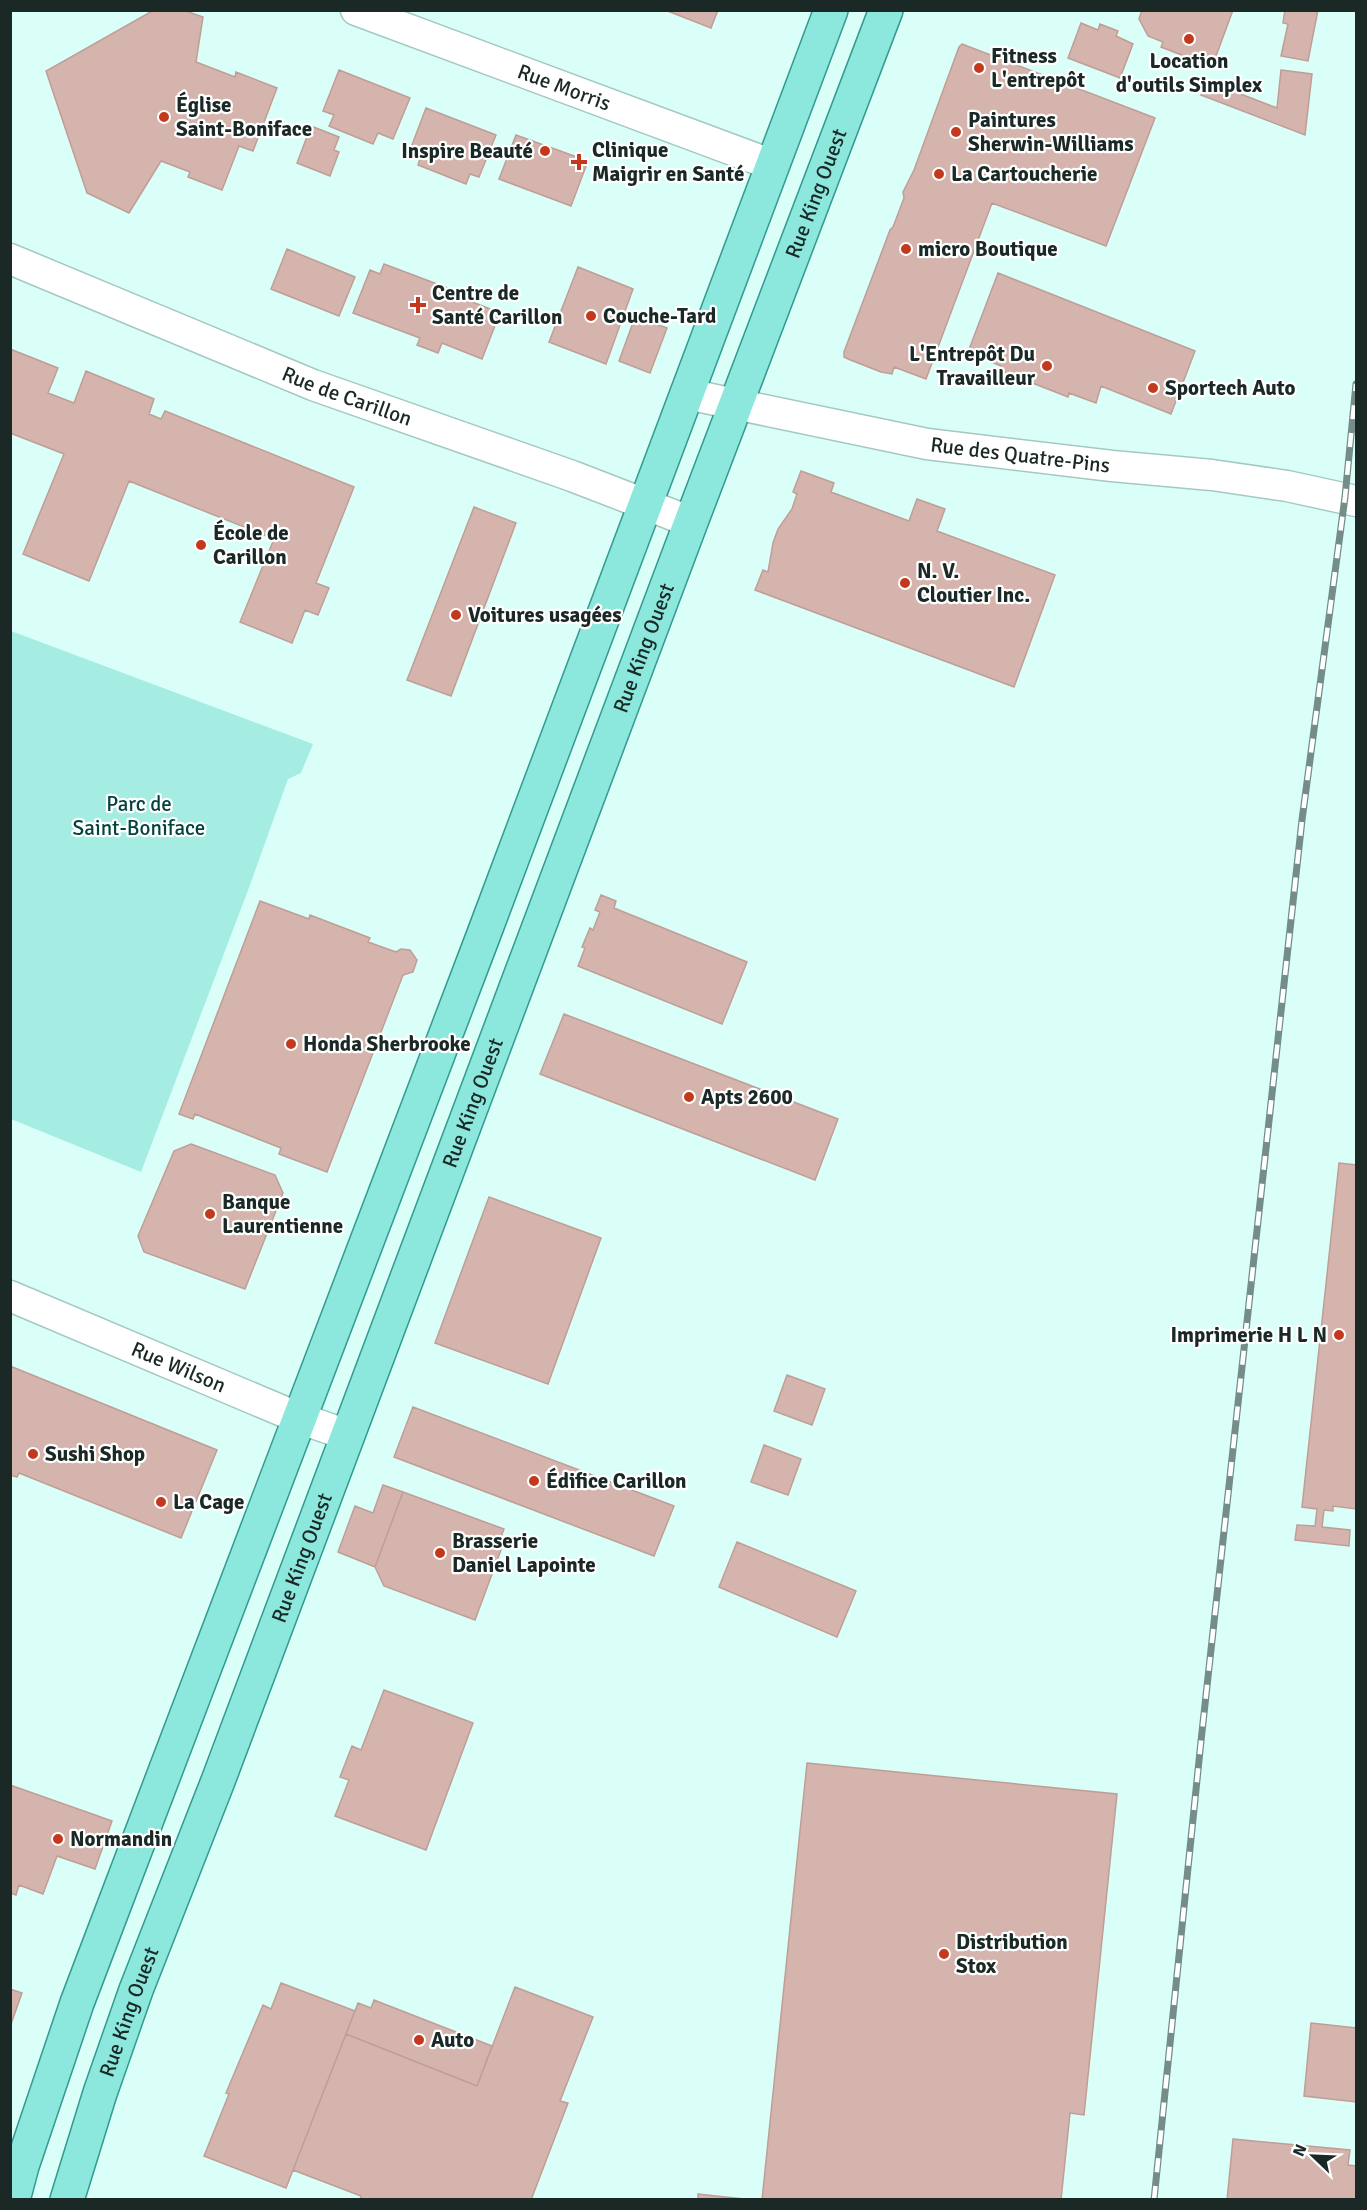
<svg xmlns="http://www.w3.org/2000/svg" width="1367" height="2210" viewBox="0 0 1367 2210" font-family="Signika,sans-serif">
  <rect width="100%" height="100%" fill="#d9fff8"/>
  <path fill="#a5ede2" d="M 11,631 L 313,744 L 301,773 L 288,779 L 250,885 L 141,1172 L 11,1119 Z"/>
  <path fill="#d5b4ad" stroke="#bf9e97" stroke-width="1.5" d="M 154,10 L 183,10 L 203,17 L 196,62 L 235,77 L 236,72 L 277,88 L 253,151 L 239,146 L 222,190 L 188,177 L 190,172 L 161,161 L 129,213 L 87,193 L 46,71 Z
    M 665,10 L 718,10 L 711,28 Z
    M 1142,10 L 1233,10 L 1212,67 L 1161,47 L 1163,42 L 1148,36 L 1139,19 Z
    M 1285,10 L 1318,10 L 1308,61 L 1281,56 L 1288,24 L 1283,23 Z
    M 1081,23 L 1098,30 L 1100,24 L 1118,31 L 1116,36 L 1133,44 L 1120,78 L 1068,58 Z
    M 962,44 L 1155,118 L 1106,246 L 992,203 L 926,379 L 894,367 L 892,374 L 881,372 L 848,359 L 844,357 L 844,352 L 890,230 L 893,227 L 904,198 L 903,192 L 914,170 L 959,47 Z
    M 339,70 L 410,98 L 393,139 L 378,133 L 373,144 L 329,126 L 334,115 L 323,111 Z
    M 1281,70 L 1312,74 L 1305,135 L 1201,95 L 1207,81 L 1277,108 Z
    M 426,108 L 496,135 L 479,177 L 470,174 L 466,184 L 418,165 L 421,155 L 410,150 Z
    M 311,126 L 339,137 L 334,150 L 339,152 L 330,176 L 297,163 Z
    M 516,135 L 588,161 L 571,206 L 499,179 Z
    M 287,249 L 355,277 L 339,316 L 271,289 Z
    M 384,264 L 461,293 L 460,297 L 500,313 L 482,359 L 442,343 L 438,353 L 417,345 L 420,338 L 353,313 L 370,270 L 380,274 Z
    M 578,267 L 633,289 L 606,364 L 549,342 Z
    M 998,273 L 1195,351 L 1171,414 L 1101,386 L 1096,403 L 1069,393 L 1068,397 L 999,370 L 1001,366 L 968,352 Z
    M 635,317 L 667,328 L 650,373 L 619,361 Z
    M 10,349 L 58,368 L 48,393 L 74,403 L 86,371 L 154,399 L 149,414 L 161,419 L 165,411 L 354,487 L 316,583 L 329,588 L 318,615 L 305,610 L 292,643 L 240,622 L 274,539 L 129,481 L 89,581 L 23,554 L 64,454 L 10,433 Z
    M 801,471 L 834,483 L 831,492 L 909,521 L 917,499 L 945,509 L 937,531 L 1055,575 L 1014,687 L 755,590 L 763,570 L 768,572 L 773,543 L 778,529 L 792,509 L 797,494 L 793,492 Z
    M 474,507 L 516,523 L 451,696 L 407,680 Z
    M 601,895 L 616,901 L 614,908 L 747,962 L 722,1024 L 578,966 L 585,948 L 582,947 L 590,928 L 593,930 L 600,912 L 595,910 Z
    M 260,901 L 309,919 L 310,915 L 370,938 L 368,942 L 396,952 L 401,949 L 410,950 L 417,960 L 413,972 L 403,975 L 327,1172 L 279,1154 L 281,1148 L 195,1114 L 193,1119 L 179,1114 Z
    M 564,1014 L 838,1119 L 815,1180 L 540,1074 Z
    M 191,1144 L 275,1175 L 283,1193 L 245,1289 L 144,1252 L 138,1236 L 174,1151 Z
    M 1339,1163 L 1356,1165 L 1356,1509 L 1333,1506 L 1333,1511 L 1324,1510 L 1322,1527 L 1350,1530 L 1349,1546 L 1295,1540 L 1297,1525 L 1315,1526 L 1317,1509 L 1302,1507 Z
    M 489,1197 L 601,1238 L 548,1384 L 435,1343 Z
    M 10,1366 L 217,1450 L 181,1538 L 19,1473 L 17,1477 L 10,1475 Z
    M 787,1375 L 825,1389 L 812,1425 L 774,1411 Z
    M 413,1407 L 674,1506 L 654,1556 L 394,1457 Z
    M 764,1445 L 801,1459 L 788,1495 L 751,1482 Z
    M 383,1485 L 403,1492 L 375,1567 L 338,1552 L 355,1506 L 373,1513 Z
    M 403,1492 L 504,1529 L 501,1537 L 505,1539 L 475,1620 L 384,1586 L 375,1567 Z
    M 737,1542 L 856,1591 L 837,1637 L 719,1587 Z
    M 384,1690 L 473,1723 L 426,1850 L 335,1816 L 349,1780 L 340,1777 L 352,1746 L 361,1750 Z
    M 807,1763 L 1117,1794 L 1084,2115 L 1070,2113 L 1061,2200 L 762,2200 Z
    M 10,1785 L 112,1821 L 95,1869 L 57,1856 L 43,1894 L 19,1885 L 16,1895 L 10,1893 Z
    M 281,1983 L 355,2011 L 286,2188 L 204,2156 L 229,2094 L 226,2093 L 263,2005 L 271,2009 Z
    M 515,1987 L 593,2017 L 560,2101 L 568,2103 L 531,2200 L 360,2200 L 361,2196 L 293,2170 L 346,2034 L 477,2086 Z
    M 10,1989 L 22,1993 L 10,2027 Z
    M 374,2000 L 492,2046 L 477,2086 L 346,2034 L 358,2003 L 371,2008 Z
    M 1311,2023 L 1356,2028 L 1356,2102 L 1304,2096 Z
    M 1233,2139 L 1350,2150 L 1348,2165 L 1356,2166 L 1356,2200 L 1227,2200 Z
    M 698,2194 L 753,2200 L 698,2200 Z"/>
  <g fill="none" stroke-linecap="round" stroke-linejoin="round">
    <g stroke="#a4c9c2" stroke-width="33">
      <g id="minor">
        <path id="s1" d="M 356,10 L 773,165"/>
        <path id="s2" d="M 10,259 L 313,385 L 572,476 L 691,522"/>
        <path id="s3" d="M 687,394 L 927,444 L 1112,466 L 1212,475 L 1287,486 L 1356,501"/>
        <path id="s4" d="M 10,1296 L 299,1418 L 347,1435"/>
      </g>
    </g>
    <g stroke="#339a8e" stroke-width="36">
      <g id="major">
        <path d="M 13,2200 L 22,2166 L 77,2003 L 482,939 L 831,10"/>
        <path id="s5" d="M 67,2200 L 100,2093 L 136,1990 L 218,1781 L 691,522 L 886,10"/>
      </g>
    </g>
    <use href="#minor" stroke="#fff" stroke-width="30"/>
    <use href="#major" stroke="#8ce7dd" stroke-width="33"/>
    <g stroke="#748d89" stroke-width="7">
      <path id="rail" d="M 1154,2200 L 1201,1741 L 1302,820 L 1345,497 L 1356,384"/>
    </g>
    <use href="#rail" stroke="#fff" stroke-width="4.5" stroke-dasharray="14" stroke-linecap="butt"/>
  </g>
  <g fill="#c4391d" stroke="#fff" stroke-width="2">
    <circle cx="1189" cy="39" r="6"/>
    <circle cx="979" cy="68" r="6"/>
    <circle cx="164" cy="117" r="6"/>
    <circle cx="956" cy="132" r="6"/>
    <circle cx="545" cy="151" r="6"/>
    <path d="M576 153h6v6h6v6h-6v6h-6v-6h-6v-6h6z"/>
    <circle cx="939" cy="174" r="6"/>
    <circle cx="906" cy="249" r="6"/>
    <path d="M415 296h6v6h6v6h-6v6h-6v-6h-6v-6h6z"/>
    <circle cx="591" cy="316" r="6"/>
    <circle cx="1047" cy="366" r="6"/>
    <circle cx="1153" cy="388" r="6"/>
    <circle cx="201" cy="545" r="6"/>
    <circle cx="905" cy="583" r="6"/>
    <circle cx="456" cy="615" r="6"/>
    <circle cx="291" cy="1044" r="6"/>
    <circle cx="689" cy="1097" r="6"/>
    <circle cx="210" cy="1214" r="6"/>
    <circle cx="1339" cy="1335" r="6"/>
    <circle cx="33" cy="1454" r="6"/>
    <circle cx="534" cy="1481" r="6"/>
    <circle cx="161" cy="1502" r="6"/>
    <circle cx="440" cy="1553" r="6"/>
    <circle cx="58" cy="1839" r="6"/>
    <circle cx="944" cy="1954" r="6"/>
    <circle cx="419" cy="2040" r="6"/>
  </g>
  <g text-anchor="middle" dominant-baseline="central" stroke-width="4.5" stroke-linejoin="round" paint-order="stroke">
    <g font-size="21" font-weight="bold" fill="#1a2826" stroke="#fff" text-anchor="start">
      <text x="991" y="56">Fitness<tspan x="991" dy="24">L'entrepôt</tspan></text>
      <text x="1189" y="61" text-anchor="middle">Location<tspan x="1189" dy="24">d'outils Simplex</tspan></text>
      <text x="176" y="105">Église<tspan x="176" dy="24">Saint-Boniface</tspan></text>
      <text x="968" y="120">Paintures<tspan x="968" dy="24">Sherwin-Williams</tspan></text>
      <text x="592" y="150">Clinique<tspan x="592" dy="24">Maigrir en Santé</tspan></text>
      <text x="533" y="151" text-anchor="end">Inspire Beauté</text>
      <text x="951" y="174">La Cartoucherie</text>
      <text x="918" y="249">micro Boutique</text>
      <text x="432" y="293">Centre de<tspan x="432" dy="24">Santé Carillon</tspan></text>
      <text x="603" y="316">Couche-Tard</text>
      <text x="1035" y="354" text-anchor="end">L'Entrepôt Du<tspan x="1035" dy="24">Travailleur</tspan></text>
      <text x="1165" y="388">Sportech Auto</text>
      <text x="213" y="533">École de<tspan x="213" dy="24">Carillon</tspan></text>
      <text x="917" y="571">N. V.<tspan x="917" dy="24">Cloutier Inc.</tspan></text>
      <text x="468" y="615">Voitures usagées</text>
      <text x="303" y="1044">Honda Sherbrooke</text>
      <text x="701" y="1097">Apts 2600</text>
      <text x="222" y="1202">Banque<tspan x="222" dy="24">Laurentienne</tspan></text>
      <text x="1327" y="1335" text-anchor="end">Imprimerie H L N</text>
      <text x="45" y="1454">Sushi Shop</text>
      <text x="546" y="1481">Édifice Carillon</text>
      <text x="173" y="1502">La Cage</text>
      <text x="452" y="1541">Brasserie<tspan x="452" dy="24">Daniel Lapointe</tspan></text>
      <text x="70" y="1839">Normandin</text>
      <text x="956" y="1942">Distribution<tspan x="956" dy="24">Stox</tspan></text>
      <text x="431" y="2040">Auto</text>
    </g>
    <g font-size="21" fill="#1a2826" stroke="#fff">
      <text stroke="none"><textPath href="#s1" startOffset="222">Rue Morris</textPath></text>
      <text stroke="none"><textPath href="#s5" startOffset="2142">Rue King Ouest</textPath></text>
      <text stroke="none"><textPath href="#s2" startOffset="364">Rue de Carillon</textPath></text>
      <text stroke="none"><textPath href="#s3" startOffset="339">Rue des Quatre-Pins</textPath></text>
      <text stroke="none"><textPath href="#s5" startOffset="1656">Rue King Ouest</textPath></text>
      <text stroke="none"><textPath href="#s5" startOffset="1170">Rue King Ouest</textPath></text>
      <text stroke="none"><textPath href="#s4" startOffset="183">Rue Wilson</textPath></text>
      <text stroke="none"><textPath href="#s5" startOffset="684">Rue King Ouest</textPath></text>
      <text stroke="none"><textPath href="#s5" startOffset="198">Rue King Ouest</textPath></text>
    </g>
    <g font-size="21" fill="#01443d" stroke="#fff">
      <text x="139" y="804">Parc de<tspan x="139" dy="24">Saint-Boniface</tspan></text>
    </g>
  </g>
  <rect width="1367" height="2210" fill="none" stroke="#1a2826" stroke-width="24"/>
  <g transform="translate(1313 2156) rotate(293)" stroke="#ffffff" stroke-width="4.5" paint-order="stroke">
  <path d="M0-4.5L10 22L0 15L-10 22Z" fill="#1a2826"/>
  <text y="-9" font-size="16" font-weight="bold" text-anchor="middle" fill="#1a2826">N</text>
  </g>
</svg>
